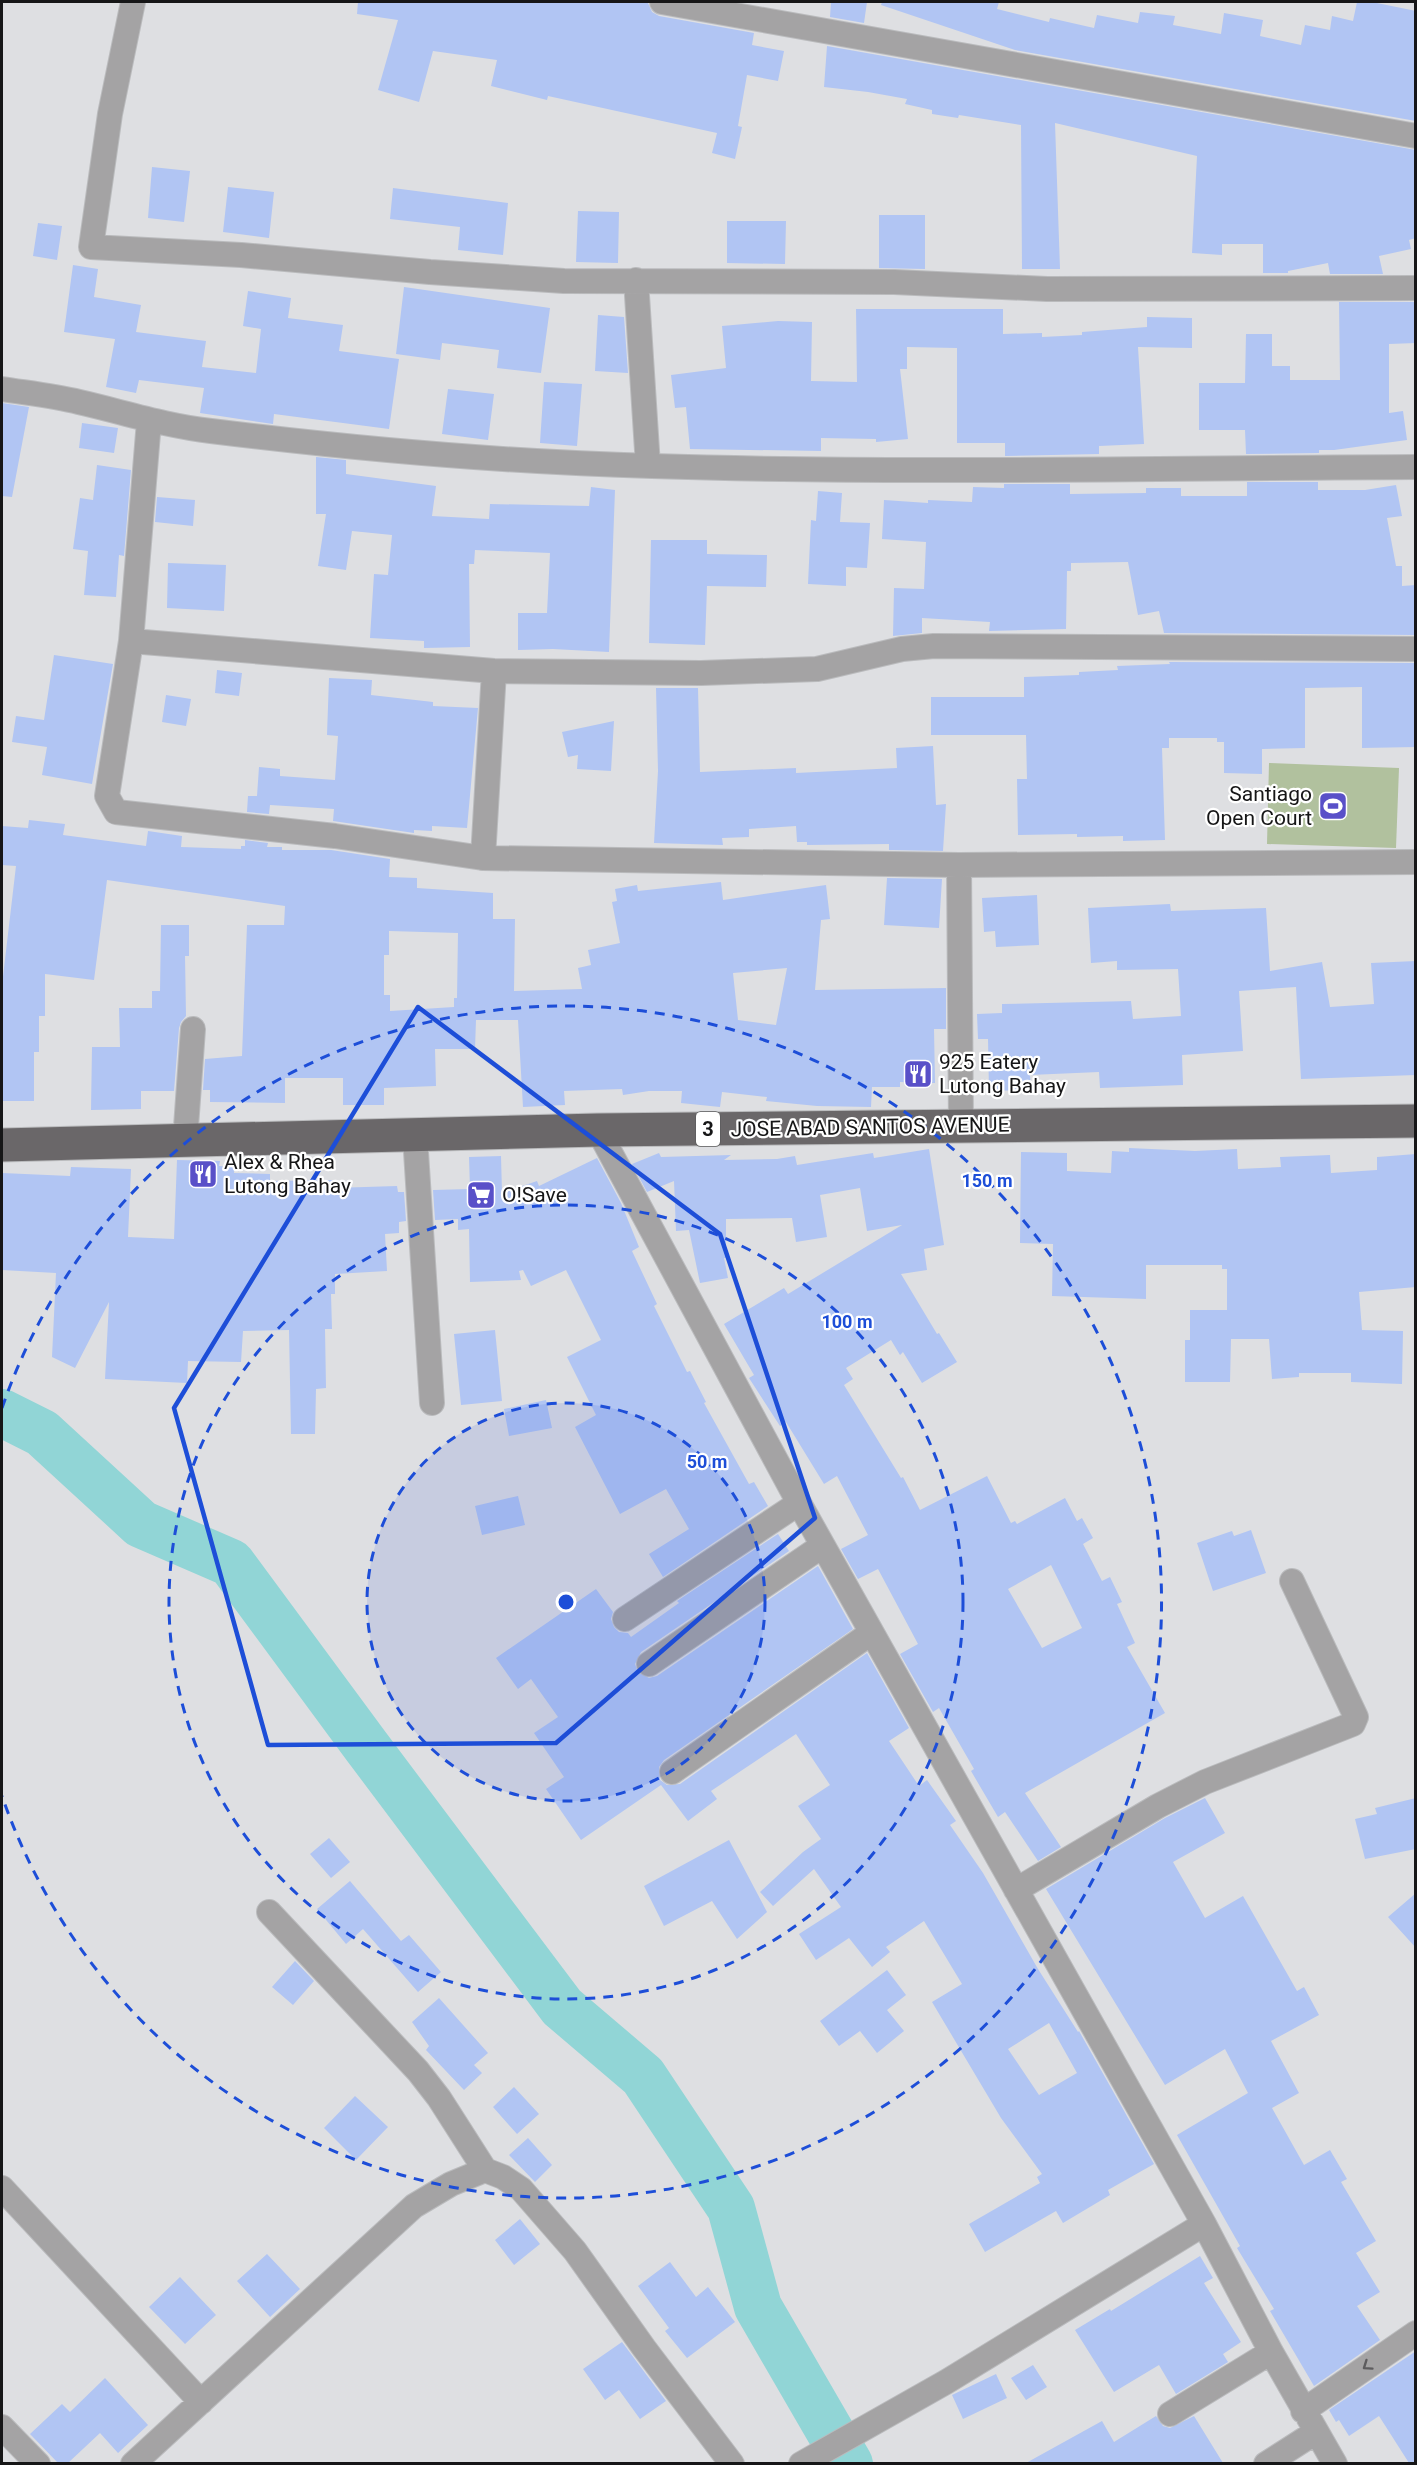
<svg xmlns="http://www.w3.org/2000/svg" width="1417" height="2465" viewBox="0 0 1417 2465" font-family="Roboto,sans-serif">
  <rect width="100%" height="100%" fill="#dedfe2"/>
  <path fill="#b1c19e" d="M 1269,763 L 1399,768 L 1396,848 L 1267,844 Z"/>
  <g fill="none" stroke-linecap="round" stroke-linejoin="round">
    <path stroke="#91d5d6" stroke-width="48" d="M 2,1413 L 42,1433 L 141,1524 L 231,1563 L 366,1746 L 562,2007 L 643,2076 L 731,2208 L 758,2307 L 849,2464"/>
  </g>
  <path fill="#b1c5f3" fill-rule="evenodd" d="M 358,2 L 643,2 L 648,3 L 652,12 L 659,16 L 754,33 L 752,45 L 784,51 L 778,81 L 747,75 L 738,126 L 742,127 L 735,159 L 712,153 L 717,133 L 548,96 L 547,100 L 491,86 L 497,60 L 433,51 L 419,102 L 378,90 L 398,20 L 357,14 Z
    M 831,2 L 867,2 L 864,23 L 830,17 Z
    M 882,2 L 999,2 L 997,9 L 1049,22 L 1050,18 L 1094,28 L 1097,15 L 1138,23 L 1140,12 L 1175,16 L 1173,25 L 1221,34 L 1224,13 L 1263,20 L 1260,36 L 1301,45 L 1305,25 L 1330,30 L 1332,16 L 1353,21 L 1357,2 L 1372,2 L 1416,11 L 1416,121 L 1015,50 L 881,5 Z
    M 827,46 L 1416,150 L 1416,238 L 1409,240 L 1411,249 L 1379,256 L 1383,274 L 1330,274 L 1328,263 L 1288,271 L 1288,273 L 1263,273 L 1263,244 L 1222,244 L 1222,255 L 1192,253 L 1197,156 L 1055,123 L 1060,269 L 1022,269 L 1021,125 L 959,115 L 958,118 L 932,114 L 932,110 L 905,104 L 907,99 L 868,92 L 824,87 Z
    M 152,167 L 190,171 L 184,222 L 148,218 Z
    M 228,187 L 274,192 L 269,238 L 223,232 Z
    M 393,188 L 508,203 L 503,255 L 458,250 L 460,227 L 390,219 Z
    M 578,211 L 619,212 L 618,263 L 576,262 Z
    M 879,215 L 925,215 L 925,269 L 879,268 Z
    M 727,221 L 786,221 L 785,264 L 727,263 Z
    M 38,223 L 62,226 L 57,260 L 33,256 Z
    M 73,265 L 98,269 L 94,297 L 141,305 L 136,332 L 206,341 L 202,367 L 256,373 L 261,329 L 243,326 L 248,291 L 291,298 L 288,318 L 343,325 L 339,351 L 399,359 L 389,429 L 274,414 L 273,424 L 200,413 L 204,388 L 139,380 L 136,393 L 106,387 L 115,339 L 64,332 Z
    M 404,287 L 550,308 L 541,373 L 497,368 L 499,350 L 442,343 L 440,360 L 396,354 Z
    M 1339,302 L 1416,302 L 1416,343 L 1389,344 L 1389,413 L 1403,411 L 1407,440 L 1334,450 L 1319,450 L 1319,453 L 1246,454 L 1245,430 L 1199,430 L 1199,383 L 1245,383 L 1246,334 L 1272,334 L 1272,366 L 1290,366 L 1290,380 L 1340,380 Z
    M 856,309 L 1003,309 L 1003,334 L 1042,333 L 1042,337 L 1082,335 L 1082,332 L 1147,327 L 1147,317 L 1192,318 L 1192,348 L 1138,347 L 1144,444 L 1099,446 L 1099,454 L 1005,456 L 1005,443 L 957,443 L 957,348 L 907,347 L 907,369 L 900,369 L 908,439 L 876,442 L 876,439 L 821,438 L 821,451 L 690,449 L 686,407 L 675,408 L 671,375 L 726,368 L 722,326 L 778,321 L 812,322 L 811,381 L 857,382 Z
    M 598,315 L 624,317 L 628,373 L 595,371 Z
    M 544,382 L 582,384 L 577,446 L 540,443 Z
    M 448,389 L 494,394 L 488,440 L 442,434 Z
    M 2,403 L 29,407 L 12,497 L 2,496 Z
    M 82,423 L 118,428 L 114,453 L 79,448 Z
    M 316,457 L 346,460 L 346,474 L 436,486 L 432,516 L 489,519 L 490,504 L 589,506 L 591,487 L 615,490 L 609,652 L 553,649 L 518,650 L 518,613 L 547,613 L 550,553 L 475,550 L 474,564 L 469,564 L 470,647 L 424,648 L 424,641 L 370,638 L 374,574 L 388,575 L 392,535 L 352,531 L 346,570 L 318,566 L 326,514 L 316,514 Z
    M 97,465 L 131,470 L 124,556 L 119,555 L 116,597 L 84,595 L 88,551 L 73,549 L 80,498 L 93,500 Z
    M 1247,482 L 1318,482 L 1318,490 L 1365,490 L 1396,485 L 1402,516 L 1387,518 L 1396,566 L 1402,566 L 1402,586 L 1416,585 L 1416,635 L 1164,633 L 1159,611 L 1138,615 L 1128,562 L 1071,563 L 1071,571 L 1067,571 L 1066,629 L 989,631 L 990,622 L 922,618 L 922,633 L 893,636 L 894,588 L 924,589 L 926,542 L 882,539 L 884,500 L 928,503 L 928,500 L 972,502 L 973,487 L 1004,488 L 1004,484 L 1070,484 L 1070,494 L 1146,493 L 1146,488 L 1181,488 L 1181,496 L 1247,496 Z
    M 818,491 L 842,493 L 840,522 L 870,523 L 867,568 L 846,567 L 846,586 L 808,584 L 811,520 L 816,521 Z
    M 157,497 L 195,500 L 193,526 L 155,522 Z
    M 651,540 L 707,540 L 707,554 L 767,555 L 766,587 L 707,586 L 705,645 L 649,643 Z
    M 168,563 L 226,565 L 224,611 L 167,608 Z
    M 54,655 L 113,664 L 92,784 L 42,775 L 47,747 L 12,742 L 16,716 L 44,720 Z
    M 1169,662 L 1416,663 L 1416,747 L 1362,748 L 1362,687 L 1305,688 L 1305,748 L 1262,749 L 1262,774 L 1224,773 L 1224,742 L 1217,742 L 1217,738 L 1169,738 L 1169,748 L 1162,748 L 1165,840 L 1123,841 L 1123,836 L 1077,837 L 1077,834 L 1018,835 L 1017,779 L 1027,779 L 1026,735 L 931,735 L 931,697 L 1024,697 L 1024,677 L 1079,675 L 1079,672 L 1118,670 L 1117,666 L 1170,664 Z
    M 217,670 L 242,673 L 239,696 L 215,693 Z
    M 329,678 L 372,680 L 371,695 L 433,702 L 433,706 L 478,708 L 467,828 L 432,826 L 432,831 L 414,830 L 414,833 L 333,821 L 334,809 L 270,805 L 269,814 L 247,812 L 248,796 L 257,796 L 259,767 L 280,769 L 280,776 L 335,780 L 338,736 L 327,735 Z
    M 656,688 L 698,688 L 700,772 L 796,768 L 796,773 L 897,768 L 896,748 L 933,746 L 936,805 L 946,804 L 943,851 L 889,850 L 889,844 L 807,845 L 807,842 L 797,842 L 796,826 L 749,829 L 749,837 L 722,838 L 723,845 L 654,843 L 658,771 Z
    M 166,695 L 191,699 L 186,726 L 162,722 Z
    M 614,721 L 611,771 L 577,769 L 578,755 L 568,757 L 562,732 Z
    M 29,820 L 65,824 L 63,835 L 146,846 L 148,831 L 182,836 L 181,847 L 241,849 L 241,846 L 245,846 L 245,840 L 268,843 L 267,847 L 282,847 L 282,850 L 331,850 L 390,859 L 389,877 L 417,878 L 417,888 L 493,893 L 493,919 L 515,919 L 514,991 L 582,989 L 578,968 L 591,965 L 588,950 L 620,943 L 612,902 L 617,901 L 615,889 L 637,885 L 638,891 L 721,882 L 723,900 L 826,885 L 830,919 L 821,920 L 815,990 L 946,988 L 946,1029 L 934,1029 L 935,1083 L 900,1082 L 900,1087 L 872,1087 L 871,1107 L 817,1106 L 766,1101 L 767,1097 L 722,1092 L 720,1107 L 681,1103 L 682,1091 L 649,1091 L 623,1095 L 622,1089 L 564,1091 L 565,1105 L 523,1107 L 518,1020 L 476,1020 L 475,1049 L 435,1049 L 436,1086 L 384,1088 L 384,1105 L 343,1105 L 343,1078 L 285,1078 L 285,1103 L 210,1102 L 210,1090 L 203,1090 L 205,1059 L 242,1056 L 247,925 L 284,925 L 285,906 L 107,880 L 94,980 L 45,974 L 45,1016 L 39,1016 L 39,1052 L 34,1052 L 34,1101 L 2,1101 L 2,985 L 16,866 L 2,865 L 2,826 L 28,828 ZM 389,931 L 458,933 L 457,998 L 454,998 L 454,1007 L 390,1011 L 390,995 L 384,995 L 384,955 L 389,955 ZM 787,968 L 776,1025 L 738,1020 L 733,973 Z
    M 887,878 L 942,879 L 939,928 L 884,925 Z
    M 1037,895 L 1039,945 L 996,947 L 995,931 L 984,932 L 982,898 Z
    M 1170,904 L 1171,911 L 1266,908 L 1270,971 L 1322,962 L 1330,1007 L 1374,1004 L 1371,963 L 1416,961 L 1416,1075 L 1301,1079 L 1296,987 L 1239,991 L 1243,1051 L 1182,1055 L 1183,1085 L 1100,1088 L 1099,1072 L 1030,1075 L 1031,1090 L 989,1091 L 988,1039 L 978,1039 L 977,1014 L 1002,1013 L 1002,1004 L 1131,1001 L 1133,1019 L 1181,1016 L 1178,969 L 1117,970 L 1117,961 L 1091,963 L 1088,908 Z
    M 161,925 L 189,925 L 189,956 L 185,956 L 186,1016 L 181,1022 L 179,1028 L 174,1091 L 141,1091 L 141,1109 L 91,1110 L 92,1047 L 120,1047 L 119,1008 L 152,1008 L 152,991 L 160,991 Z
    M 1129,1148 L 1195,1151 L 1237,1149 L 1238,1169 L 1281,1167 L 1280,1157 L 1330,1155 L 1331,1173 L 1377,1170 L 1377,1157 L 1416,1154 L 1416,1287 L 1359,1292 L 1362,1330 L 1403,1331 L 1402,1384 L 1351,1382 L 1351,1373 L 1299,1373 L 1299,1377 L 1272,1379 L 1269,1339 L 1231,1339 L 1230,1382 L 1185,1382 L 1185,1340 L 1190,1340 L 1190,1310 L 1227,1310 L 1227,1269 L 1222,1269 L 1222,1265 L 1146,1265 L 1146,1299 L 1052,1296 L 1053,1244 L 1020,1243 L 1021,1152 L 1067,1153 L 1067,1171 L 1111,1173 L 1112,1151 L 1129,1152 Z
    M 929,1149 L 944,1245 L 924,1249 L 927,1270 L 901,1274 L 937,1334 L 939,1333 L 957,1362 L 922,1383 L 903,1352 L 900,1355 L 891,1340 L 846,1368 L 853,1379 L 844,1385 L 901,1478 L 903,1477 L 920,1510 L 987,1476 L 1011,1523 L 1015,1521 L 1017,1524 L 1065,1498 L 1077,1521 L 1082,1518 L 1093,1538 L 1083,1544 L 1102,1581 L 1110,1577 L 1122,1602 L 1117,1604 L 1135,1643 L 1127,1647 L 1165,1713 L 1025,1793 L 1061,1847 L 1038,1861 L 1005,1812 L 998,1817 L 971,1771 L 974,1769 L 939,1708 L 933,1712 L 900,1654 L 918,1644 L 878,1569 L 858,1579 L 841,1549 L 868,1535 L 837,1476 L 824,1484 L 786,1422 L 780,1426 L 749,1378 L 754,1375 L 724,1324 L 784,1288 L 788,1294 L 902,1225 L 867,1231 L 860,1188 L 820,1195 L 827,1237 L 796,1242 L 792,1218 L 726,1219 L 726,1258 L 724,1258 L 728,1278 L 700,1283 L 689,1230 L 676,1231 L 674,1181 L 647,1192 L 632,1164 L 659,1153 L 661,1157 L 731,1155 L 724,1160 L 777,1159 L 795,1156 L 797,1165 L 873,1153 L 874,1158 ZM 1051,1565 L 1082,1628 L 1042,1648 L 1008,1589 Z
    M 501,1156 L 502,1193 L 537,1181 L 539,1186 L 597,1158 L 621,1203 L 639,1247 L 632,1251 L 657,1304 L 654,1306 L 687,1372 L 690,1371 L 706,1402 L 704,1403 L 749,1484 L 754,1482 L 768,1506 L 663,1577 L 649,1554 L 689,1529 L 666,1489 L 620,1514 L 575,1427 L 596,1415 L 567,1357 L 601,1340 L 566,1270 L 531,1286 L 523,1270 L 519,1271 L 521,1280 L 470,1282 L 469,1229 L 458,1230 L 458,1219 L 435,1220 L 433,1190 L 470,1189 L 469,1157 Z
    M 177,1160 L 220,1161 L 219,1166 L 234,1167 L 234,1173 L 270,1174 L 270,1181 L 333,1180 L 333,1188 L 397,1186 L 398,1192 L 404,1192 L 406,1221 L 399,1222 L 399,1233 L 385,1234 L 387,1271 L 335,1274 L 335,1294 L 331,1294 L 332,1329 L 325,1329 L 326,1388 L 316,1389 L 315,1434 L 291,1434 L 289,1330 L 243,1331 L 241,1362 L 188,1361 L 187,1383 L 105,1379 L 109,1302 L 75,1368 L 52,1357 L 56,1273 L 2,1270 L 2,1173 L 70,1176 L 71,1167 L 131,1169 L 128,1237 L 174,1239 Z
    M 495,1330 L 502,1401 L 461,1405 L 454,1334 Z
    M 546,1400 L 552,1428 L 509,1436 L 504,1409 Z
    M 518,1496 L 525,1525 L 482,1535 L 475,1506 Z
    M 1251,1530 L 1266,1573 L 1213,1591 L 1197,1543 L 1232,1531 L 1234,1536 Z
    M 778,1534 L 789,1551 L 641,1652 L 635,1664 L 638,1672 L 649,1678 L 657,1676 L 818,1566 L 853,1629 L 664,1760 L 659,1767 L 660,1780 L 667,1785 L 680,1784 L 867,1653 L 909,1728 L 889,1741 L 919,1786 L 927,1780 L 956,1821 L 950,1825 L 983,1873 L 1038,1969 L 1078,2032 L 1079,2031 L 1154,2164 L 1108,2190 L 1110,2195 L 1063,2223 L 1056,2211 L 985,2252 L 969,2224 L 1040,2183 L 1037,2177 L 1042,2174 L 1001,2118 L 932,2002 L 962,1984 L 924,1921 L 886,1947 L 890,1952 L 872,1967 L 849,1938 L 816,1960 L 799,1934 L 841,1907 L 814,1869 L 773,1906 L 760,1892 L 803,1852 L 821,1839 L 798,1806 L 830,1785 L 796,1734 L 711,1791 L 717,1799 L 688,1821 L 661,1785 L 581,1840 L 546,1789 L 564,1777 L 534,1733 L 558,1717 L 531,1679 L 518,1689 L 496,1658 L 596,1589 L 613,1612 L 611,1619 L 614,1627 L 619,1632 L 628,1633 L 631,1637 L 679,1603 L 677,1601 ZM 1049,2023 L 1077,2073 L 1039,2095 L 1008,2049 Z
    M 1205,1798 L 1225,1833 L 1173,1862 L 1205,1918 L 1243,1896 L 1297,1991 L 1304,1987 L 1319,2015 L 1271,2041 L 1299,2093 L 1272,2108 L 1304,2165 L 1330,2150 L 1347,2179 L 1341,2182 L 1376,2241 L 1356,2253 L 1380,2292 L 1357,2306 L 1380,2340 L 1314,2386 L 1270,2311 L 1274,2309 L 1237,2248 L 1240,2246 L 1177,2135 L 1248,2093 L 1225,2049 L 1165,2085 L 1046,1889 L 1165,1818 Z
    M 1416,1798 L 1416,1849 L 1365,1859 L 1355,1819 L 1377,1814 L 1375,1808 Z
    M 329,1838 L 350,1862 L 331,1878 L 310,1854 Z
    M 729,1840 L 767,1912 L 737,1939 L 712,1901 L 664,1926 L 644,1886 Z
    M 350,1881 L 401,1941 L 409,1935 L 441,1972 L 418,1992 L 363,1929 L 346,1944 L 317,1909 Z
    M 1416,1893 L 1416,1948 L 1388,1917 Z
    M 295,1961 L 314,1981 L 293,2005 L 272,1987 Z
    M 887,1970 L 906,1995 L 887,2010 L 904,2031 L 877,2053 L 860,2031 L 839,2046 L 820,2021 Z
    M 439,1998 L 488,2053 L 474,2065 L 482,2073 L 464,2090 L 426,2050 L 429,2046 L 412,2022 Z
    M 514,2087 L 539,2114 L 517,2134 L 493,2107 Z
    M 355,2096 L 388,2127 L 356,2160 L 324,2128 Z
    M 528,2138 L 552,2165 L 535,2182 L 509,2155 Z
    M 520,2219 L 540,2244 L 514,2265 L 495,2240 Z
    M 267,2254 L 300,2289 L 270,2317 L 237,2281 Z
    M 1200,2256 L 1213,2278 L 1204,2283 L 1241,2342 L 1223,2354 L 1228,2362 L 1176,2394 L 1159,2365 L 1114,2392 L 1075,2330 L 1110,2309 L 1111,2311 Z
    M 670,2262 L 696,2297 L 708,2287 L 735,2322 L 687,2358 L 665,2331 L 669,2328 L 638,2286 Z
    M 180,2277 L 216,2315 L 185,2344 L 149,2307 Z
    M 622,2342 L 666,2401 L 640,2419 L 619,2390 L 605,2400 L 583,2369 Z
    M 1416,2351 L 1416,2463 L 1409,2463 L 1379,2416 L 1349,2436 L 1339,2420 L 1336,2422 L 1329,2410 Z
    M 1033,2365 L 1047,2387 L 1026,2400 L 1011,2378 Z
    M 996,2374 L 1007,2398 L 963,2419 L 952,2395 Z
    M 105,2378 L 148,2425 L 118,2453 L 100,2433 L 68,2463 L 58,2463 L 30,2434 L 62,2404 L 70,2412 Z
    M 1156,2416 L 1163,2426 L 1170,2428 L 1194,2416 L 1223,2463 L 1026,2463 L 1102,2421 L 1114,2442 Z"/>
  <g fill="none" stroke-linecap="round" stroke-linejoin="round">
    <g stroke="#babbbd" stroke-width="26">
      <path id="minor" d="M 133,2 L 110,114 L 91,247 L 241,255 L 430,272 L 564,281 L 894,282 L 1047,289 L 1416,288
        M 662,2 L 1416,136
        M 636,280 L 648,466
        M 2,389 C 27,393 54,396 79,402 C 123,412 166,426 211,431 C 357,449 505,462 652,466 C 906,474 1161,468 1416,467
        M 149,421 L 131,641 L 107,796 L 116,812 L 335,836 L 483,858 L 959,865 L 1416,862
        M 131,641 L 494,671 L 701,673 L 817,669 L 902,649 L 934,646 L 1416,649
        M 483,858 L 494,671
        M 959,865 L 961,1126
        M 598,1130 L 799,1503 L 1204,2224 L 1271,2352 L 1335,2464
        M 415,1136 L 432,1403
        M 185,1141 L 193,1029
        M 625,1619 L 799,1503
        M 649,1664 L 822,1546
        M 672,1772 L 871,1633
        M 1016,1890 L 1158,1806 L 1205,1782 L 1353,1724 L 1356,1717 L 1292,1581
        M 269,1912 L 418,2071 L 439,2098 L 485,2170 L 503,2177 L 521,2189 L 575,2251 L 644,2348 L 732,2464
        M 2,2188 L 201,2402
        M 1303,2411 L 1416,2333
        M 1170,2414 L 1271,2352
        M 2,2427 L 38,2464
        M 133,2464 L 414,2206 L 451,2184 L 485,2170
        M 801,2464 L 946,2382 L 1204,2224
        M 1266,2464 L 1316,2432"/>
    </g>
    <g stroke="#babbbd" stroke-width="35">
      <path id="trunk" d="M 2,1145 L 598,1130 L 1416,1121"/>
    </g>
    <use href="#minor" stroke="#a4a3a4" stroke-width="24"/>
    <use href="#trunk" stroke="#6a6769" stroke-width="33"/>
  </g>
  <defs><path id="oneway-chevron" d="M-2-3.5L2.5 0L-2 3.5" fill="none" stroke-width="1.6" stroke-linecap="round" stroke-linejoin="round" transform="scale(1.5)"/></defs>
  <use stroke="#5d5c5e" href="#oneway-chevron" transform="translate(1367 2366) rotate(145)"/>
  <path fill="none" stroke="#1d4ed8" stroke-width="4.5" stroke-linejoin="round" d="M 418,1007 L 720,1234 L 815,1518 L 556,1743 L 268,1745 L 174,1408 Z"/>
  <circle cx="566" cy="1602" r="199" fill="#1d4ed8" fill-opacity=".12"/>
  <g fill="none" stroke="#1d4ed8" stroke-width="3" stroke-dasharray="10 8">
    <circle cx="566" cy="1602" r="199"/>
    <circle cx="566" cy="1602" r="397"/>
    <path d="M2 1408A596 596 0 1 1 2 1796"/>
  </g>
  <defs>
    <g id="stadium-square" transform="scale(1.5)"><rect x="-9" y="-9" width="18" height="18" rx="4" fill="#5950c8" stroke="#fff"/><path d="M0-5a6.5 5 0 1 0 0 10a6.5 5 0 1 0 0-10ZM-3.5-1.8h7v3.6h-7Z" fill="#fff"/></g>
    <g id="restaurant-square" transform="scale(1.5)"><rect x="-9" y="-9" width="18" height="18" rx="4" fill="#5950c8" stroke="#fff"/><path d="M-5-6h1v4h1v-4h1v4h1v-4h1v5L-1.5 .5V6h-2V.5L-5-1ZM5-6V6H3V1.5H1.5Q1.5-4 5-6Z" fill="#fff"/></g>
    <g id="supermarket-square" transform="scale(1.5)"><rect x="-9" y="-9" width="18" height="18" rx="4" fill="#5950c8" stroke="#fff"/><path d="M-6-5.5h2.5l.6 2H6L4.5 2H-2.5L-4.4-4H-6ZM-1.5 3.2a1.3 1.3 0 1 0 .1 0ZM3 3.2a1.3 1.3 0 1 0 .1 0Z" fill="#fff"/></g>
  </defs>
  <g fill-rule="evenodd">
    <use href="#stadium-square" x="1333" y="806"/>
    <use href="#restaurant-square" x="918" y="1074"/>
    <use href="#restaurant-square" x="203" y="1174"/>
    <use href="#supermarket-square" x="481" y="1195"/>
  </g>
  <g text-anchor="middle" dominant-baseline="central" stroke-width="4.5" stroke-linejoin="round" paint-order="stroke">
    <rect fill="#fff" stroke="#5c5c5d" stroke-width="1.5" x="696" y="1112" width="24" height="34" rx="4.5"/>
    <g font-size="20" font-weight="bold" fill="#161617">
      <text x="708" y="1129">3</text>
    </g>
    <g font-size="21" fill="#161617" stroke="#fff" text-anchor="start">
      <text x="1312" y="794" text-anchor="end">Santiago<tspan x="1312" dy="24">Open Court</tspan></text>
      <text x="939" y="1062">925 Eatery<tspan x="939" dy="24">Lutong Bahay</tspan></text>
      <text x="224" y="1162">Alex &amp; Rhea<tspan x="224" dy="24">Lutong Bahay</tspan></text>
      <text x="502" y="1195">O!Save</text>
    </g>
    <g font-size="21" fill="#161617" stroke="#fff">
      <text transform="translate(870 1127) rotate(-1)">JOSE ABAD SANTOS AVENUE</text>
    </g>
  </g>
  <circle cx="566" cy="1602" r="9" fill="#1d4ed8" stroke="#fff" stroke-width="3"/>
  <g font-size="18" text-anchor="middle" font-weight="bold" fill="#1d4ed8" stroke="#fff" stroke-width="4.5" stroke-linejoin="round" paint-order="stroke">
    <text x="987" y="1187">150 m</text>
    <text x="847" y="1328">100 m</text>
    <text x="707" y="1468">50 m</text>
  </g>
  <rect width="1417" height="2465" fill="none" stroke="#161617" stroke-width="6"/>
</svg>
